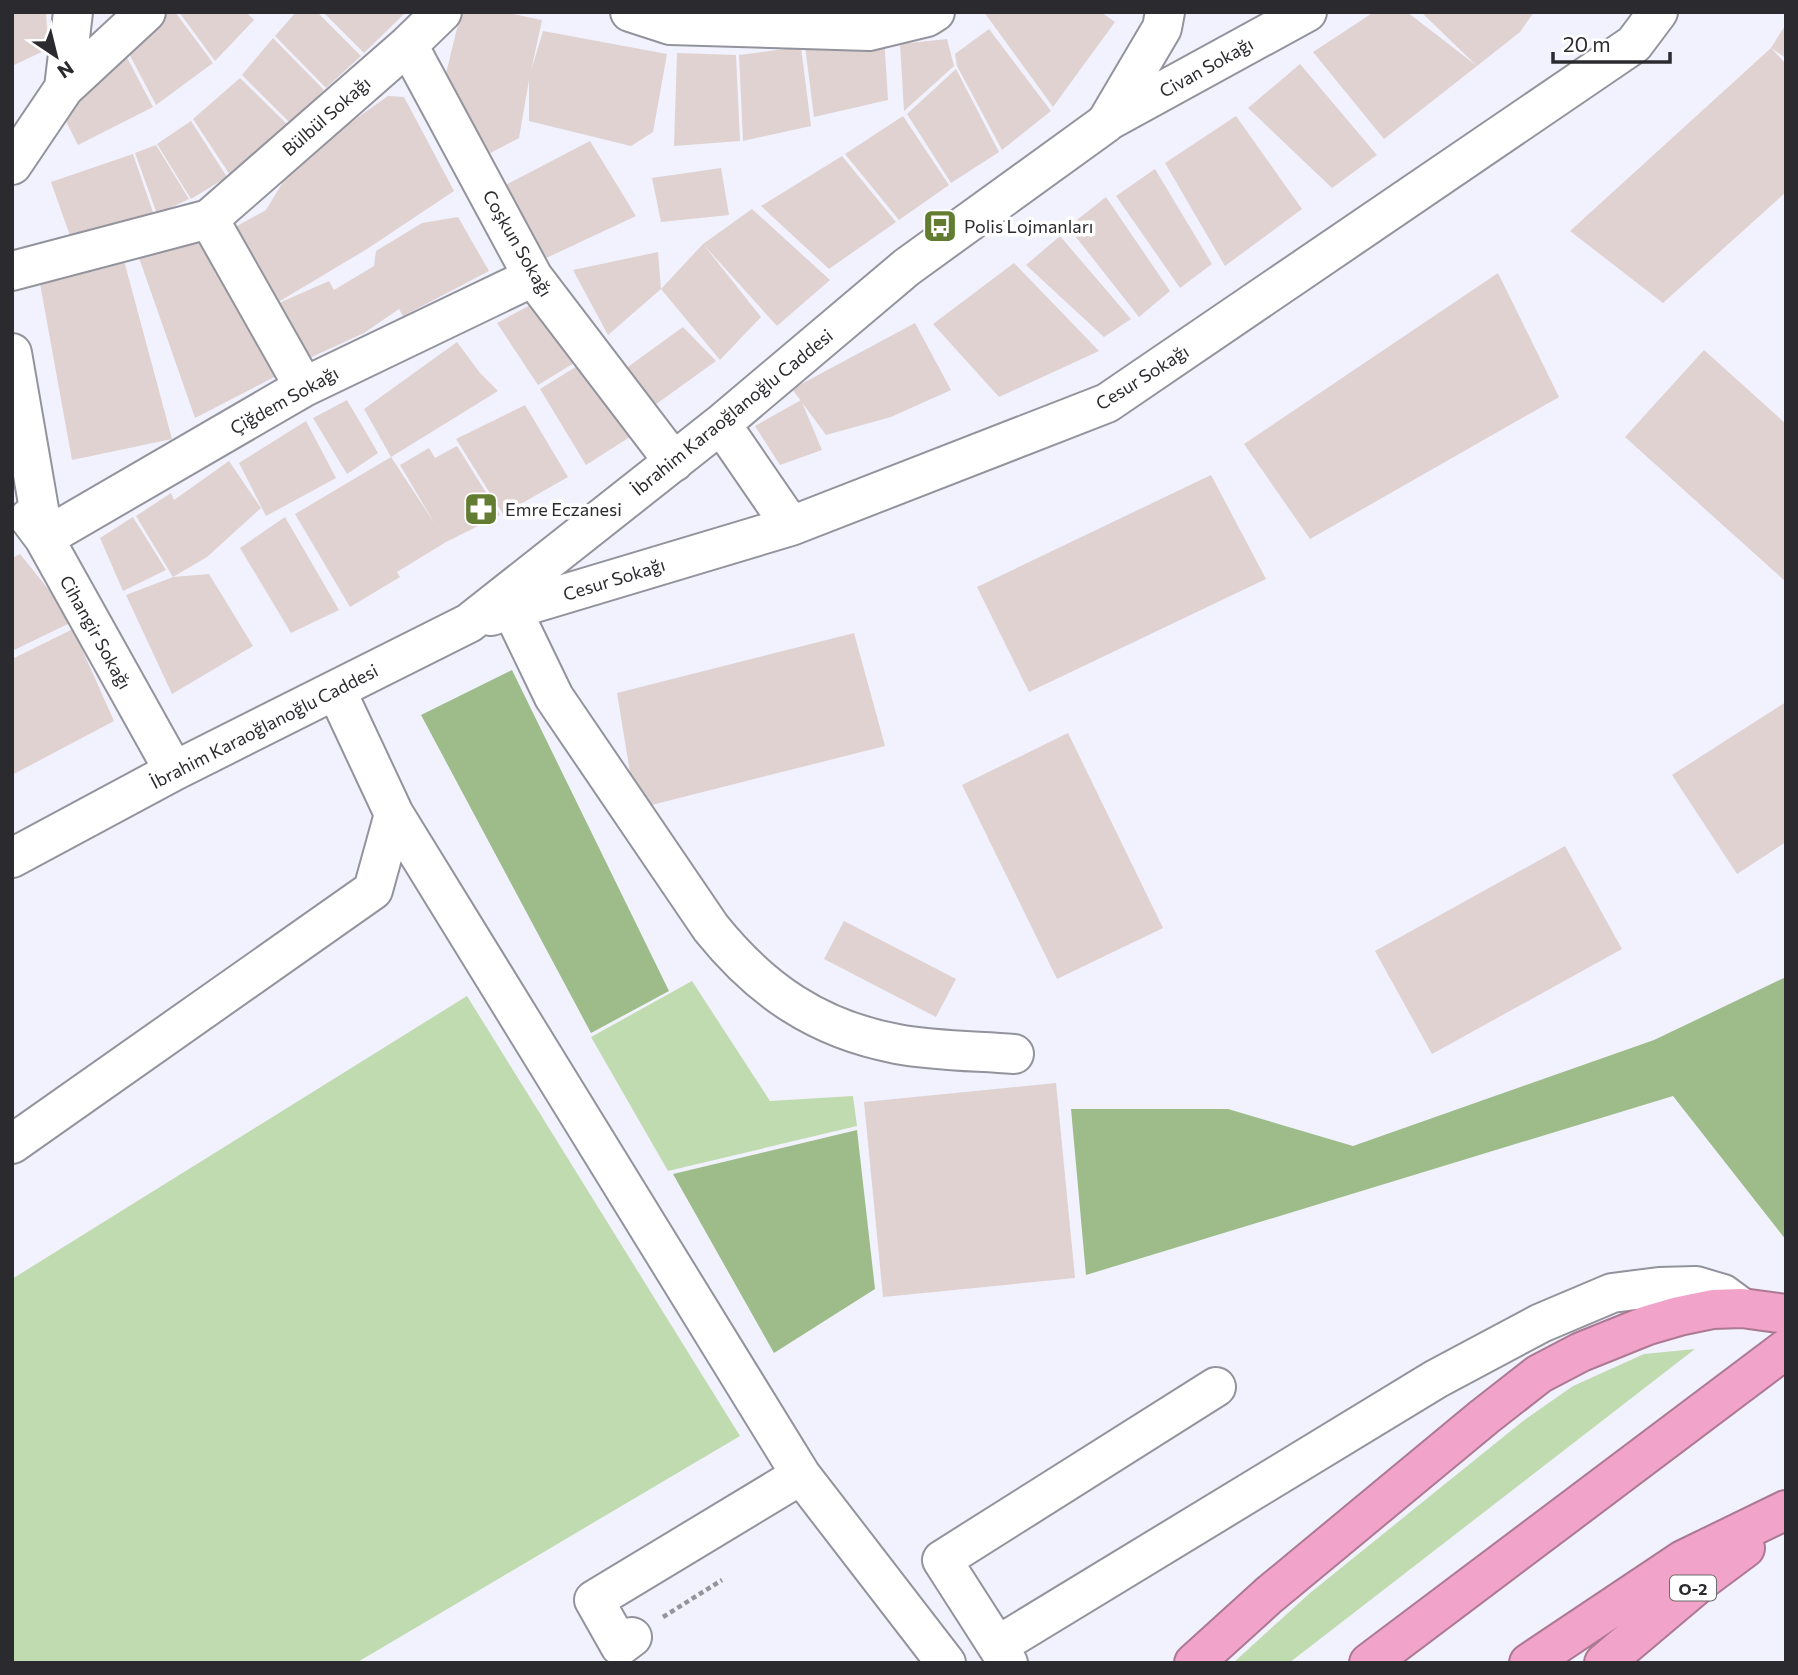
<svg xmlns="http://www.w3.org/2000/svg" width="1798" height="1675" viewBox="0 0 1798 1675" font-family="Commissioner,sans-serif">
  <rect width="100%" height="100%" fill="#f1f2fd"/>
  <path fill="#c1dbb0" d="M 692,981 L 770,1101 L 853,1096 L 857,1126 L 668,1171 L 591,1037 Z
    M 467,996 L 740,1436 L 356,1663 L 12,1663 L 12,1279 Z
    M 1695,1349 L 1289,1663 L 1233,1663 L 1310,1593 L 1523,1421 L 1573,1386 L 1644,1354 Z"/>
  <path fill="#9ebc89" d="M 512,670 L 669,991 L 591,1033 L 421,715 Z
    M 1786,977 L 1786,1240 L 1673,1096 L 1086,1275 L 1071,1109 L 1228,1109 L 1353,1146 L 1654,1040 Z
    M 857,1130 L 875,1289 L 774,1353 L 673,1174 Z"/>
  <path fill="#dfd2d1" d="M 12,12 L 46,12 L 48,49 L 12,66 Z
    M 164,12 L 175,12 L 213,63 L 156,105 L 125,46 Z
    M 179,12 L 246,12 L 254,20 L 215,61 Z
    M 296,12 L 317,12 L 361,56 L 326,88 L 275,36 Z
    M 323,12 L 406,12 L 364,53 Z
    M 461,12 L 503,12 L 542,20 L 531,71 L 543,31 L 667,54 L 653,132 L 631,146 L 529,121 L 529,80 L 519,138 L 475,161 L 439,102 Z
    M 984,12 L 1101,12 L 1115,22 L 1053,107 Z
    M 1374,12 L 1407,12 L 1477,66 L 1384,139 L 1313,52 Z
    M 1421,12 L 1534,12 L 1520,32 L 1477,66 Z
    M 1786,24 L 1786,58 L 1771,48 Z
    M 989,29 L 1051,111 L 1002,150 L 957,66 L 955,54 Z
    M 884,36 L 888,100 L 814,117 L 805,46 Z
    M 273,38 L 324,90 L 291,124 L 242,75 Z
    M 947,39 L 954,66 L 904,111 L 900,44 Z
    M 801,47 L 811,126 L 743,141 L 739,55 Z
    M 122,48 L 153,107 L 78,145 L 58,106 Z
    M 1771,48 L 1786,64 L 1786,192 L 1663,303 L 1570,231 Z
    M 677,53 L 736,55 L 740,141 L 674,146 Z
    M 1300,64 L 1377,155 L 1332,188 L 1248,108 Z
    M 956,69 L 999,152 L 951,183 L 907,114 Z
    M 240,78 L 289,126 L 230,175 L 193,119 Z
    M 388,96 L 404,97 L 454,191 L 367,249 L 270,307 L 219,236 L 266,210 L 295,162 Z
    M 903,116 L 949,185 L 899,220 L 845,154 Z
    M 1236,116 L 1302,209 L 1225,266 L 1165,163 Z
    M 191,121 L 227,177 L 191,199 L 157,144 Z
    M 590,141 L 636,216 L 527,267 L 492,192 Z
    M 156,145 L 189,199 L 157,214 L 135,153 Z
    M 133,154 L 154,215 L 73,244 L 51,182 Z
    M 842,156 L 896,222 L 829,269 L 761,206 Z
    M 721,168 L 729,215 L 661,222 L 652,178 Z
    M 1155,169 L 1212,264 L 1180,288 L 1116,196 Z
    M 1106,197 L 1170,291 L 1139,317 L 1068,227 Z
    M 752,209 L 830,280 L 777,326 L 703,244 Z
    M 458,217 L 489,271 L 403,316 L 399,309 L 364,333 L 303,361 L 270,307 L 329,281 L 334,290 L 374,266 L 376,251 L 422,223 Z
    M 209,219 L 288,370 L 195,418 L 138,255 Z
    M 1060,236 L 1131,319 L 1104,337 L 1026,265 Z
    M 703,244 L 761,317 L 720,360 L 661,289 Z
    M 658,252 L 661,289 L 608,335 L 573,270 Z
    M 123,257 L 172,439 L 72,460 L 39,278 Z
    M 1014,263 L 1099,351 L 999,397 L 933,324 Z
    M 1498,273 L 1559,397 L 1310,539 L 1244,444 Z
    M 536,302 L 584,357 L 538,385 L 497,323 Z
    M 915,323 L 951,390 L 891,417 L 826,435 L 792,389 Z
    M 683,327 L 716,361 L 648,410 L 618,374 Z
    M 457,342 L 480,373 L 498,391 L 391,457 L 364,409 Z
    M 1704,350 L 1786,424 L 1786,582 L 1625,437 Z
    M 587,360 L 633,435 L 586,465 L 540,389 Z
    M 347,400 L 378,453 L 347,474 L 313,418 Z
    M 801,400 L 822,450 L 780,465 L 755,426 Z
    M 525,405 L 568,477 L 503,514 L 456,439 Z
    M 306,421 L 336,478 L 266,516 L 239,463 Z
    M 457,446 L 500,515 L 446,542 L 397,572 L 400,577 L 350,607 L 295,514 L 391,457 L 435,524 L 400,465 L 429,448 L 435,458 Z
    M 229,461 L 261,508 L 207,557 L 173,577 L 136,516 L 171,493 L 174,500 Z
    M 1211,475 L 1266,579 L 1029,692 L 977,587 Z
    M 133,517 L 166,570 L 123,591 L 100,538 Z
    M 285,517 L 339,610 L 291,633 L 240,548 Z
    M 20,554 L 74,621 L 12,651 L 12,558 Z
    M 209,574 L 253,646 L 172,694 L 126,595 L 173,577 Z
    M 73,629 L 114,721 L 12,775 L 12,659 Z
    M 854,633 L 885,746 L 636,809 L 617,693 Z
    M 1786,702 L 1786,842 L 1737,874 L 1672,775 Z
    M 1068,733 L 1163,928 L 1057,979 L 962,785 Z
    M 1565,846 L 1622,949 L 1432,1054 L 1375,951 Z
    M 844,921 L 956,979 L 936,1017 L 824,959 Z
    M 1056,1083 L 1075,1278 L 883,1297 L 864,1102 Z"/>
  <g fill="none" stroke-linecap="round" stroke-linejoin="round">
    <g stroke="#93939d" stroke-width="42">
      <path id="minor" d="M 630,12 L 670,25 L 869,31 L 927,17 L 935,12
        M 408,45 L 533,277 L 674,462
        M 64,88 L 146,12
        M 1106,122 L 1307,12
        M 12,165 L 64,88 L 73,12
        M 209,219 L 304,387
        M 12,271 L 209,219 L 408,45 L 442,12
        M 12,353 L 44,538 L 304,387 L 533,277
        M 721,424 L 791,526
        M 29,518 L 44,538 L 174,771
        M 512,610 L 554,697 L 711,928 C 761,990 817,1029 897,1044 C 934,1051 975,1051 1014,1054
        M 491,616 L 791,526 L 1107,403 L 1634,44 L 1658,12
        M 336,690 L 394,814 L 801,1475 L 946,1663
        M 12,858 L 174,771 L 469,623 L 721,424 L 907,267 L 1106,123 L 1162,28 L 1165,12
        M 12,1144 L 373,890 L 394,814
        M 632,1637 L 620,1646 L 594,1600 L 801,1475
        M 997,1646 L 1436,1379 L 1541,1323 L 1612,1293 L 1659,1287 L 1696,1286 L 1723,1294 L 1742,1308
        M 1008,1663 L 942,1560 L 1216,1387"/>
    </g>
    <g stroke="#ac7993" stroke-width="42">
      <path id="highway" d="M 1194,1663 L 1269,1595 L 1484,1417 L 1539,1374 L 1581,1352 L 1648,1325 L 1679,1316 L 1713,1309 L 1742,1308 L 1786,1314
        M 1369,1663 L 1786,1349
        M 1529,1663 L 1683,1560 L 1786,1510
        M 1604,1663 L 1706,1577 L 1745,1548"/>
    </g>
    <path stroke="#94959c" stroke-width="4.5" stroke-dasharray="5 3.5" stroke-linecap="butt" d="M 663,1617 L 722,1580"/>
    <use href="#minor" stroke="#fff" stroke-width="38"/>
    <use href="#highway" stroke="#f2a3c9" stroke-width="38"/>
  </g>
  <defs>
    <g id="bus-square" transform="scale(1.75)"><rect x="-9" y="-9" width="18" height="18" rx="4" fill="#627d31" stroke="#fff"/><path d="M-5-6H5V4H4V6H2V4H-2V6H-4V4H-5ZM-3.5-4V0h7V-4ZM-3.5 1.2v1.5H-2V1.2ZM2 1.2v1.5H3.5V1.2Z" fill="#fff"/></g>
    <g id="pharmacy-square" transform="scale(1.75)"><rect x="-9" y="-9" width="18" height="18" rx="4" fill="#627d31" stroke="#fff"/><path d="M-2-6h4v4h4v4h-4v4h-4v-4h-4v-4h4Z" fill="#fff"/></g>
  </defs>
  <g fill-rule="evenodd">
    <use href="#bus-square" x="940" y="226"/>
    <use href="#pharmacy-square" x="481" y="509"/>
  </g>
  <g text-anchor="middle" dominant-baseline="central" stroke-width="7" stroke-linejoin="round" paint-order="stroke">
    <rect fill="#fff" stroke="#6b6b6d" stroke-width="2" x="1670" y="1575.5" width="46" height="25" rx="5"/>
    <g font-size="16" font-weight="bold" fill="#2b2b2f">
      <text x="1693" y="1588">O-2</text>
    </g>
    <g font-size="18" fill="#2b2b2f" stroke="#fff">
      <text transform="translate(1206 67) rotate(-29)">Civan Sokağı</text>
      <text transform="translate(326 116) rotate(-41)">Bülbül Sokağı</text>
      <text transform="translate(518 243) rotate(60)">Coşkun Sokağı</text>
      <text transform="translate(1142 377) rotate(-32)">Cesur Sokağı</text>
      <text transform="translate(284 400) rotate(-29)">Çiğdem Sokağı</text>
      <text transform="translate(732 412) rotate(-39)">İbrahim Karaoğlanoğlu Caddesi</text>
      <text transform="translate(614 579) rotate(-17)">Cesur Sokağı</text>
      <text transform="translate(96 632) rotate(61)">Cihangir Sokağı</text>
      <text transform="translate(264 726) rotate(-27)">İbrahim Karaoğlanoğlu Caddesi</text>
    </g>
    <g font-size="18" fill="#2b2b2f" stroke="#fff" text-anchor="start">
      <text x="964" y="226">Polis Lojmanları</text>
      <text x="505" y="509">Emre Eczanesi</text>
    </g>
  </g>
  <rect width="1798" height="1675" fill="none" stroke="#2b2b2f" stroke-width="28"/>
  <g transform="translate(56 56) rotate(145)" stroke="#ffffff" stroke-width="5" paint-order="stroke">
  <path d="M0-5L12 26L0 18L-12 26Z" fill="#2b2b2f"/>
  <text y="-10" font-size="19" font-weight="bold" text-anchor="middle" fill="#2b2b2f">N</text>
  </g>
  <path d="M1553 52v10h117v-10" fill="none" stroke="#2b2b2f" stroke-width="3.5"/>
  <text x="1563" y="52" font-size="21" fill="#2b2b2f" stroke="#ffffff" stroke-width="5" paint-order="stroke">20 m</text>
</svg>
